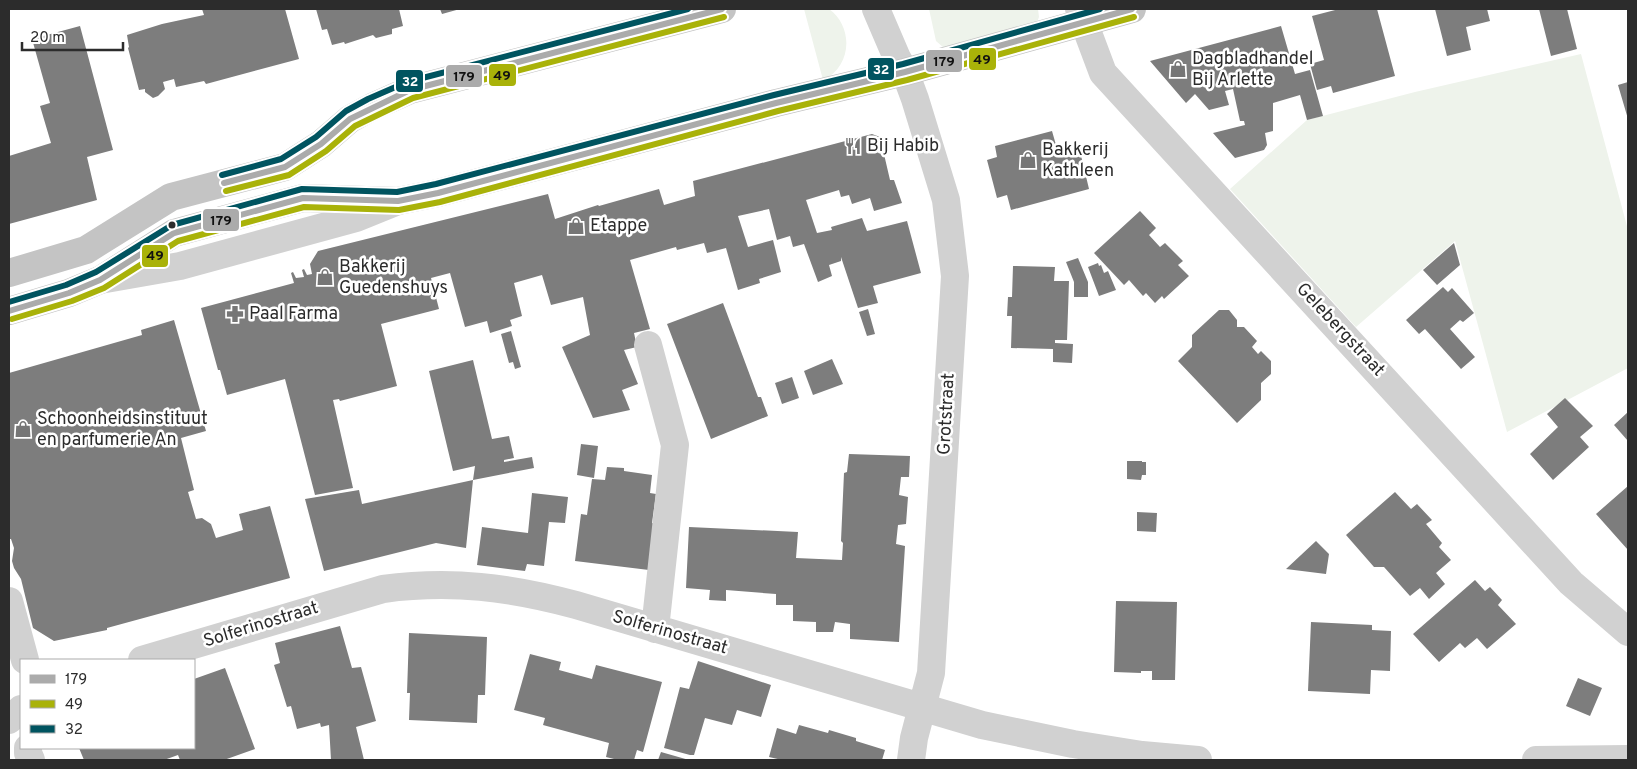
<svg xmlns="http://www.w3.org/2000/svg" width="1637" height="769" viewBox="0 0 1637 769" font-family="Overpass,sans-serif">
  <rect width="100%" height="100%" fill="#fff"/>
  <path fill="#eef3eb" d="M 804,9 L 829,9 C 854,27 852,67 823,80 Z
    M 929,9 L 1038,9 L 1039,17 L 1037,22 L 944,48 L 936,41 Z
    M 1581,54 L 1628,230 L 1628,368 L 1507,432 L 1455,241 L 1356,327 L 1230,189 L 1307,120 L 1415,92 Z"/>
  <path fill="#7d7d7d" d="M 202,9 L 285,9 L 299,59 L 206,84 L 204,81 L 176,87 L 174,79 L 163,82 L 165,89 L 158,96 L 153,98 L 145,92 L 145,89 L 139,90 L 128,48 L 129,47 L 127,35 L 162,24 L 204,15 Z
    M 316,9 L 399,9 L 403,26 L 392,29 L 392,34 L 376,38 L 373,35 L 345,44 L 344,42 L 332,45 L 327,29 L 322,30 Z
    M 440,9 L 460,9 L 442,14 Z
    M 1339,9 L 1377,9 L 1395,76 L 1333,93 L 1331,86 L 1317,90 L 1310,64 L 1324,60 L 1312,16 Z
    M 1435,9 L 1487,9 L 1490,21 L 1466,27 L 1471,50 L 1447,56 Z
    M 1539,9 L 1567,9 L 1577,49 L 1551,56 Z
    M 80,26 L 113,150 L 87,157 L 97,200 L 9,224 L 9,156 L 51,143 L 40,106 L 50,103 L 32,39 Z
    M 1281,26 L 1295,74 L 1310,70 L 1323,116 L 1307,120 L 1300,95 L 1273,103 L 1273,131 L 1265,133 L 1267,145 L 1264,150 L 1235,158 L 1213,133 L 1245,125 L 1244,121 L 1240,121 L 1233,89 L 1225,91 L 1229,105 L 1209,110 L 1195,94 L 1186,103 L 1150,61 Z
    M 1628,82 L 1628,119 L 1618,85 Z
    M 1052,131 L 1058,152 L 1079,147 L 1089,189 L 1011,210 L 1007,195 L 997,198 L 987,160 L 997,157 L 995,146 Z
    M 872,134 L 880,137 L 890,180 L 894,180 L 902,203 L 874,211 L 870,198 L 852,204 L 849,195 L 841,197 L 839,190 L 806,200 L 817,233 L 832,230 L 831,227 L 862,218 L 867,231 L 907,221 L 921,273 L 873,286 L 878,303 L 858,308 L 841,257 L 841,261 L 829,265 L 832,276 L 818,282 L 804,244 L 793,247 L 790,236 L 777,240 L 769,209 L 738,216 L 748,247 L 773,240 L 781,272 L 759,279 L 760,283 L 738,290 L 726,248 L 707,253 L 704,243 L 677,250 L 676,247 L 630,260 L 650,329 L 634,333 L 637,347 L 624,350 L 638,384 L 622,390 L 630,410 L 593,418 L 562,347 L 590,335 L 583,297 L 551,305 L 542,275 L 514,283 L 522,316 L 510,320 L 512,326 L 490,333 L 487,321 L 465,327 L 450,273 L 431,278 L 439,309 L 381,324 L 397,386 L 340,401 L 339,399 L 333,400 L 353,488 L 315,495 L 285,379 L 227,395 L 220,370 L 218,370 L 201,308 L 294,283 L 291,273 L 293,272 L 296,278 L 304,277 L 302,270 L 304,269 L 307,275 L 312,274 L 310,264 L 318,251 L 548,194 L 555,219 L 598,205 L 599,206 L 659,189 L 664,205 L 695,196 L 693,181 Z
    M 1140,211 L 1156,228 L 1149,235 L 1160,247 L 1165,243 L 1183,261 L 1178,265 L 1189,276 L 1164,299 L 1162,296 L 1155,303 L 1146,293 L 1143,296 L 1129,280 L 1124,285 L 1094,253 Z
    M 1454,243 L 1460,265 L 1437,285 L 1423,270 Z
    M 1078,258 L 1088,282 L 1088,297 L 1074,297 L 1074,282 L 1066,262 Z
    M 1098,263 L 1099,266 L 1101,265 L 1104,273 L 1108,271 L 1116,290 L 1099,296 L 1088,267 Z
    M 1013,266 L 1055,267 L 1054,281 L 1069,281 L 1067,340 L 1055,340 L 1055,343 L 1073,344 L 1072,363 L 1053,362 L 1053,349 L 1011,348 L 1012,316 L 1007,316 L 1008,297 L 1012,297 Z
    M 1443,287 L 1448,292 L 1452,288 L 1474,313 L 1463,322 L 1460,320 L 1450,329 L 1475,357 L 1461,369 L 1425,329 L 1419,334 L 1406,320 Z
    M 723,303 L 758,397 L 761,397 L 768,416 L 711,439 L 667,324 Z
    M 868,309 L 875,334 L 867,336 L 859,312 Z
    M 1219,310 L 1229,310 L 1237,320 L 1237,327 L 1244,327 L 1257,341 L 1252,347 L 1258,354 L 1261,351 L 1271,361 L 1271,374 L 1261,383 L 1261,400 L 1237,423 L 1178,361 L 1192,347 L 1192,335 Z
    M 174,320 L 206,431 L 181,438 L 194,490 L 188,492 L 196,519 L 202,518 L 211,524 L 216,538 L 243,530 L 239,514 L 270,506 L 290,578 L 107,628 L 107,630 L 54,641 L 33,628 L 21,579 L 14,568 L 12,561 L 14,548 L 11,539 L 9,539 L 9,373 L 142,335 L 141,330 Z
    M 511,331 L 521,367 L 515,369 L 513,362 L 509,363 L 501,334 Z
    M 832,359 L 843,384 L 813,395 L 804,371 Z
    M 473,360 L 492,439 L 509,436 L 514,458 L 504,460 L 504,462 L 532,457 L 534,468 L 473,480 L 466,548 L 436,543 L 324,571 L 305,499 L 359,490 L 362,504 L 473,480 L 475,466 L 453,471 L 429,371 Z
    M 792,377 L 799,398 L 782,404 L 775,383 Z
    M 1565,398 L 1593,426 L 1580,437 L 1589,447 L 1553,480 L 1530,454 L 1558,427 L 1547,414 Z
    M 1628,412 L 1628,441 L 1614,425 Z
    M 581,444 L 598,446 L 594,478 L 577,475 Z
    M 849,454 L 910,456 L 909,477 L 901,477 L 899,495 L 908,497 L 906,524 L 898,525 L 896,544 L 905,546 L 899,642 L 850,639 L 850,624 L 835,622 L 833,632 L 816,632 L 816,622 L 793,621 L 793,605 L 776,605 L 776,594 L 726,590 L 726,601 L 709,600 L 710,590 L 686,588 L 689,527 L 798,532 L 796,558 L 842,560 L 843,543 L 841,541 L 844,473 L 847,472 Z
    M 1127,461 L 1142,461 L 1142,462 L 1146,462 L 1146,475 L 1142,475 L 1141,480 L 1127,479 Z
    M 607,467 L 624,468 L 624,471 L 652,475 L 650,493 L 656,494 L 652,523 L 655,524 L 649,570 L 575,561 L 581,514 L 587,515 L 592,479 L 605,480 Z
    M 1628,486 L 1628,550 L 1596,514 Z
    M 1395,492 L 1411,509 L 1417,504 L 1432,520 L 1426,524 L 1442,543 L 1439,547 L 1451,560 L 1436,573 L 1445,584 L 1429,599 L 1420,588 L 1410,596 L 1384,567 L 1374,567 L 1346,535 Z
    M 532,493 L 568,497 L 565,523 L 549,522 L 544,566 L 527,564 L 525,571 L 477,565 L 482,527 L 528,533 Z
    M 1137,512 L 1157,513 L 1156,532 L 1137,531 Z
    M 1316,541 L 1329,554 L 1326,574 L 1286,569 Z
    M 1475,580 L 1485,591 L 1490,587 L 1502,600 L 1498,605 L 1516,624 L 1487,649 L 1477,638 L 1465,648 L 1460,643 L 1439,662 L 1413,634 Z
    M 1116,601 L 1177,602 L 1175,680 L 1152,680 L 1152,671 L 1141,671 L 1141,673 L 1114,672 Z
    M 1311,622 L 1372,625 L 1372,630 L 1391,631 L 1390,671 L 1371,670 L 1370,694 L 1308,691 Z
    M 340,626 L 352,668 L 361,667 L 376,721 L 356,727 L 364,760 L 331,760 L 329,725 L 321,727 L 320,723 L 297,729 L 291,706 L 287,707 L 274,665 L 280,663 L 275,643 Z
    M 409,633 L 487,637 L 485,695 L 478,695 L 477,723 L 409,720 L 410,693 L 407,693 Z
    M 530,654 L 561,662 L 559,670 L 592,679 L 596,665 L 662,682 L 643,752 L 637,750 L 634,760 L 618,760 L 606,757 L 609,743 L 543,725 L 545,718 L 514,710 Z
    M 698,661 L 771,685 L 761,717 L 737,710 L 732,725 L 705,718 L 694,755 L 690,755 L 664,748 L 680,687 L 689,689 Z
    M 225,668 L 255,749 L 224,760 L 180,760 L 178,755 L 164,760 L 84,760 L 79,748 L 194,748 L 194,679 Z
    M 1578,678 L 1602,688 L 1590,716 L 1566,706 Z
    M 799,725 L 828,733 L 829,730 L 856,738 L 856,741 L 885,750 L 882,760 L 782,760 L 769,757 L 777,728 L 796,734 Z
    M 661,752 L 689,760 L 658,760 Z"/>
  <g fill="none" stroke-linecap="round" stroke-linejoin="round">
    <path stroke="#d1d1d1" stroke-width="28" d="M 876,9 L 897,58 L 905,72 L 915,99 L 946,200 L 955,276 L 931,673 L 914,738 L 911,760
      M 1079,9 L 1103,73 L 1571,583 L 1628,632
      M 100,280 L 180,266 L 356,218 L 398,201
      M 648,345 L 675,445 L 655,629
      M 9,601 L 25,660
      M 142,660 L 383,589 C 451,580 510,587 576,605 L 982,725 L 1073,744 L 1142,755 L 1198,760
      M 9,720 L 21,709
      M 28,748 L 28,753 L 31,760
      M 1536,760 L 1628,759"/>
    <path stroke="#c4c4c4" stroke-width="28" d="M 9,273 L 86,250 L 171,197 L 285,167 L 321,144 L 350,119 L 372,107 L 410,90 L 722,9
      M 9,311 L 69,293 L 100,280 L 174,233 L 303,198 L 398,201 L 438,193 L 776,103 L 905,72 L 1132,9"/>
    <g stroke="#fff" stroke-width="10">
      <path id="bus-1" d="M 224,183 L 285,167 L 321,144 L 350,119 L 410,90 L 722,9
        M 9,311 L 69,293 L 100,280 L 174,233 L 303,198 L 398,201 L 438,193 L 776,103 L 905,72 L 1132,9"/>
    </g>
    <g stroke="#fff" stroke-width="10">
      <path id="bus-2" d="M 226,191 L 289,175 L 326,151 L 355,126 L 413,98 L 724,17
        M 12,319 L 72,301 L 104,288 L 178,241 L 304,207 L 399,210 L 440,202 L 778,111 L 907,80 L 1134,17"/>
    </g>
    <g stroke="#fff" stroke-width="10">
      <path id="bus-3" d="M 222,175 L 281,159 L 316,137 L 346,111 L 368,99 L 407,82 L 688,9
        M 9,302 L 66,285 L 96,272 L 172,225 L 302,189 L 397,192 L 436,184 L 774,95 L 903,64 L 1100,9"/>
    </g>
    <use href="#bus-1" stroke="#ababab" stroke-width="6"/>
    <use href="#bus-2" stroke="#a9b209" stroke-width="6"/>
    <use href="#bus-3" stroke="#005460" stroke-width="6"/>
  </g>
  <defs>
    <g id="shop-bare" transform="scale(1.35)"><path d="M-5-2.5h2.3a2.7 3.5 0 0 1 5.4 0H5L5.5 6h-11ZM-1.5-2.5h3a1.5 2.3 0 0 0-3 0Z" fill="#767676" stroke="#fff" stroke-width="2.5" paint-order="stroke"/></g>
    <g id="restaurant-bare" transform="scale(1.35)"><path d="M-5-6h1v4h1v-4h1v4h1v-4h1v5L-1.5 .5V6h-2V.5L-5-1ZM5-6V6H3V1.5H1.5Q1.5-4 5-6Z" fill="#767676" stroke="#fff" stroke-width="2.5" paint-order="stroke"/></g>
    <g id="pharmacy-bare" transform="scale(1.35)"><path d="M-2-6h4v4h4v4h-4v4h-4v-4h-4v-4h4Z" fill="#767676" stroke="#fff" stroke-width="2.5" paint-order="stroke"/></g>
  </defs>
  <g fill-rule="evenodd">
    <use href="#shop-bare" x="1178" y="69"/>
    <use href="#restaurant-bare" x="853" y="146"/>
    <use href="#shop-bare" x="1028" y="160"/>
    <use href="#shop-bare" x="576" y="226"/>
    <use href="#shop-bare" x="325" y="277"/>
    <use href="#pharmacy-bare" x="235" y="314"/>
    <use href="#shop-bare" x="23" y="429"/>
  </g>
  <circle fill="#2c2c2c" stroke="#fff" stroke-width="2" cx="172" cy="225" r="4.5"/>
  <g text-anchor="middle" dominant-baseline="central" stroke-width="5" stroke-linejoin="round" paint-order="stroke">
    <g font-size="18" fill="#2c2c2c" stroke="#fff" text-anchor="start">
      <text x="1192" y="59">Dagbladhandel<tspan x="1192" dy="21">Bij Arlette</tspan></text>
      <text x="867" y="146">Bij Habib</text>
      <text x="1042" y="150">Bakkerij<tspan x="1042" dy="21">Kathleen</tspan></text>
      <text x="590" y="226">Etappe</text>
      <text x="339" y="267">Bakkerij<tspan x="339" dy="21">Guedenshuys</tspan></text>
      <text x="249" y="314">Paal Farma</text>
      <text x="37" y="419">Schoonheidsinstituut<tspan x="37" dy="21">en parfumerie An</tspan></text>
    </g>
    <g font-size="18" fill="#2c2c2c" stroke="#fff">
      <text transform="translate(1340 330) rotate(47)">Gelebergstraat</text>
      <text transform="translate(947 414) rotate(-87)">Grotstraat</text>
      <text transform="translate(261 625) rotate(-17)">Solferinostraat</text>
      <text transform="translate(670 633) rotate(16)">Solferinostraat</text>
    </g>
  </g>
  <g stroke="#fff" stroke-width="2">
    <rect x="968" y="47" width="29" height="24" rx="5" fill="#a9b209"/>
    <rect x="925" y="49" width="38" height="24" rx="5" fill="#ababab"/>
    <rect x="867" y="57" width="28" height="24" rx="5" fill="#005460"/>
    <rect x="488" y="63" width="29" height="24" rx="5" fill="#a9b209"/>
    <rect x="445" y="64" width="38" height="24" rx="5" fill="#ababab"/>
    <rect x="395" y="69" width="29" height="24" rx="5" fill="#005460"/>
    <rect x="202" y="208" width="38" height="24" rx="5" fill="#ababab"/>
    <rect x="141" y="244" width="28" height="24" rx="5" fill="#a9b209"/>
  </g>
  <g font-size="14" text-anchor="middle" font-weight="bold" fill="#fff">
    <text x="881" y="74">32</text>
    <text x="410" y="86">32</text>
  </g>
  <g font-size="14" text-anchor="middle" font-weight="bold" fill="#111">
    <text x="982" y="64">49</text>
    <text x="944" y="66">179</text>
    <text x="502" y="80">49</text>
    <text x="464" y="81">179</text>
    <text x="221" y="225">179</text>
    <text x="155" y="260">49</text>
  </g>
  <rect width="1637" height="769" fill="none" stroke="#2c2c2c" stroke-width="20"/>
  <rect x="20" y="659" width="175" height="90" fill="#ffffff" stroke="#ababab"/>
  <rect x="30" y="675" width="25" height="8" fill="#ababab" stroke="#ababab"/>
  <text x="65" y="684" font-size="15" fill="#2c2c2c">179</text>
  <rect x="30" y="700" width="25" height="8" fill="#a9b209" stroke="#ababab"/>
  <text x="65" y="709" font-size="15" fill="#2c2c2c">49</text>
  <rect x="30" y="725" width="25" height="8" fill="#005460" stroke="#ababab"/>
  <text x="65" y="734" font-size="15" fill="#2c2c2c">32</text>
  <path d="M22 42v8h101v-8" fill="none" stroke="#2c2c2c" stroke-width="2.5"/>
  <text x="30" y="42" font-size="15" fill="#2c2c2c" stroke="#ffffff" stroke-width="4" paint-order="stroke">20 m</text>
</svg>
